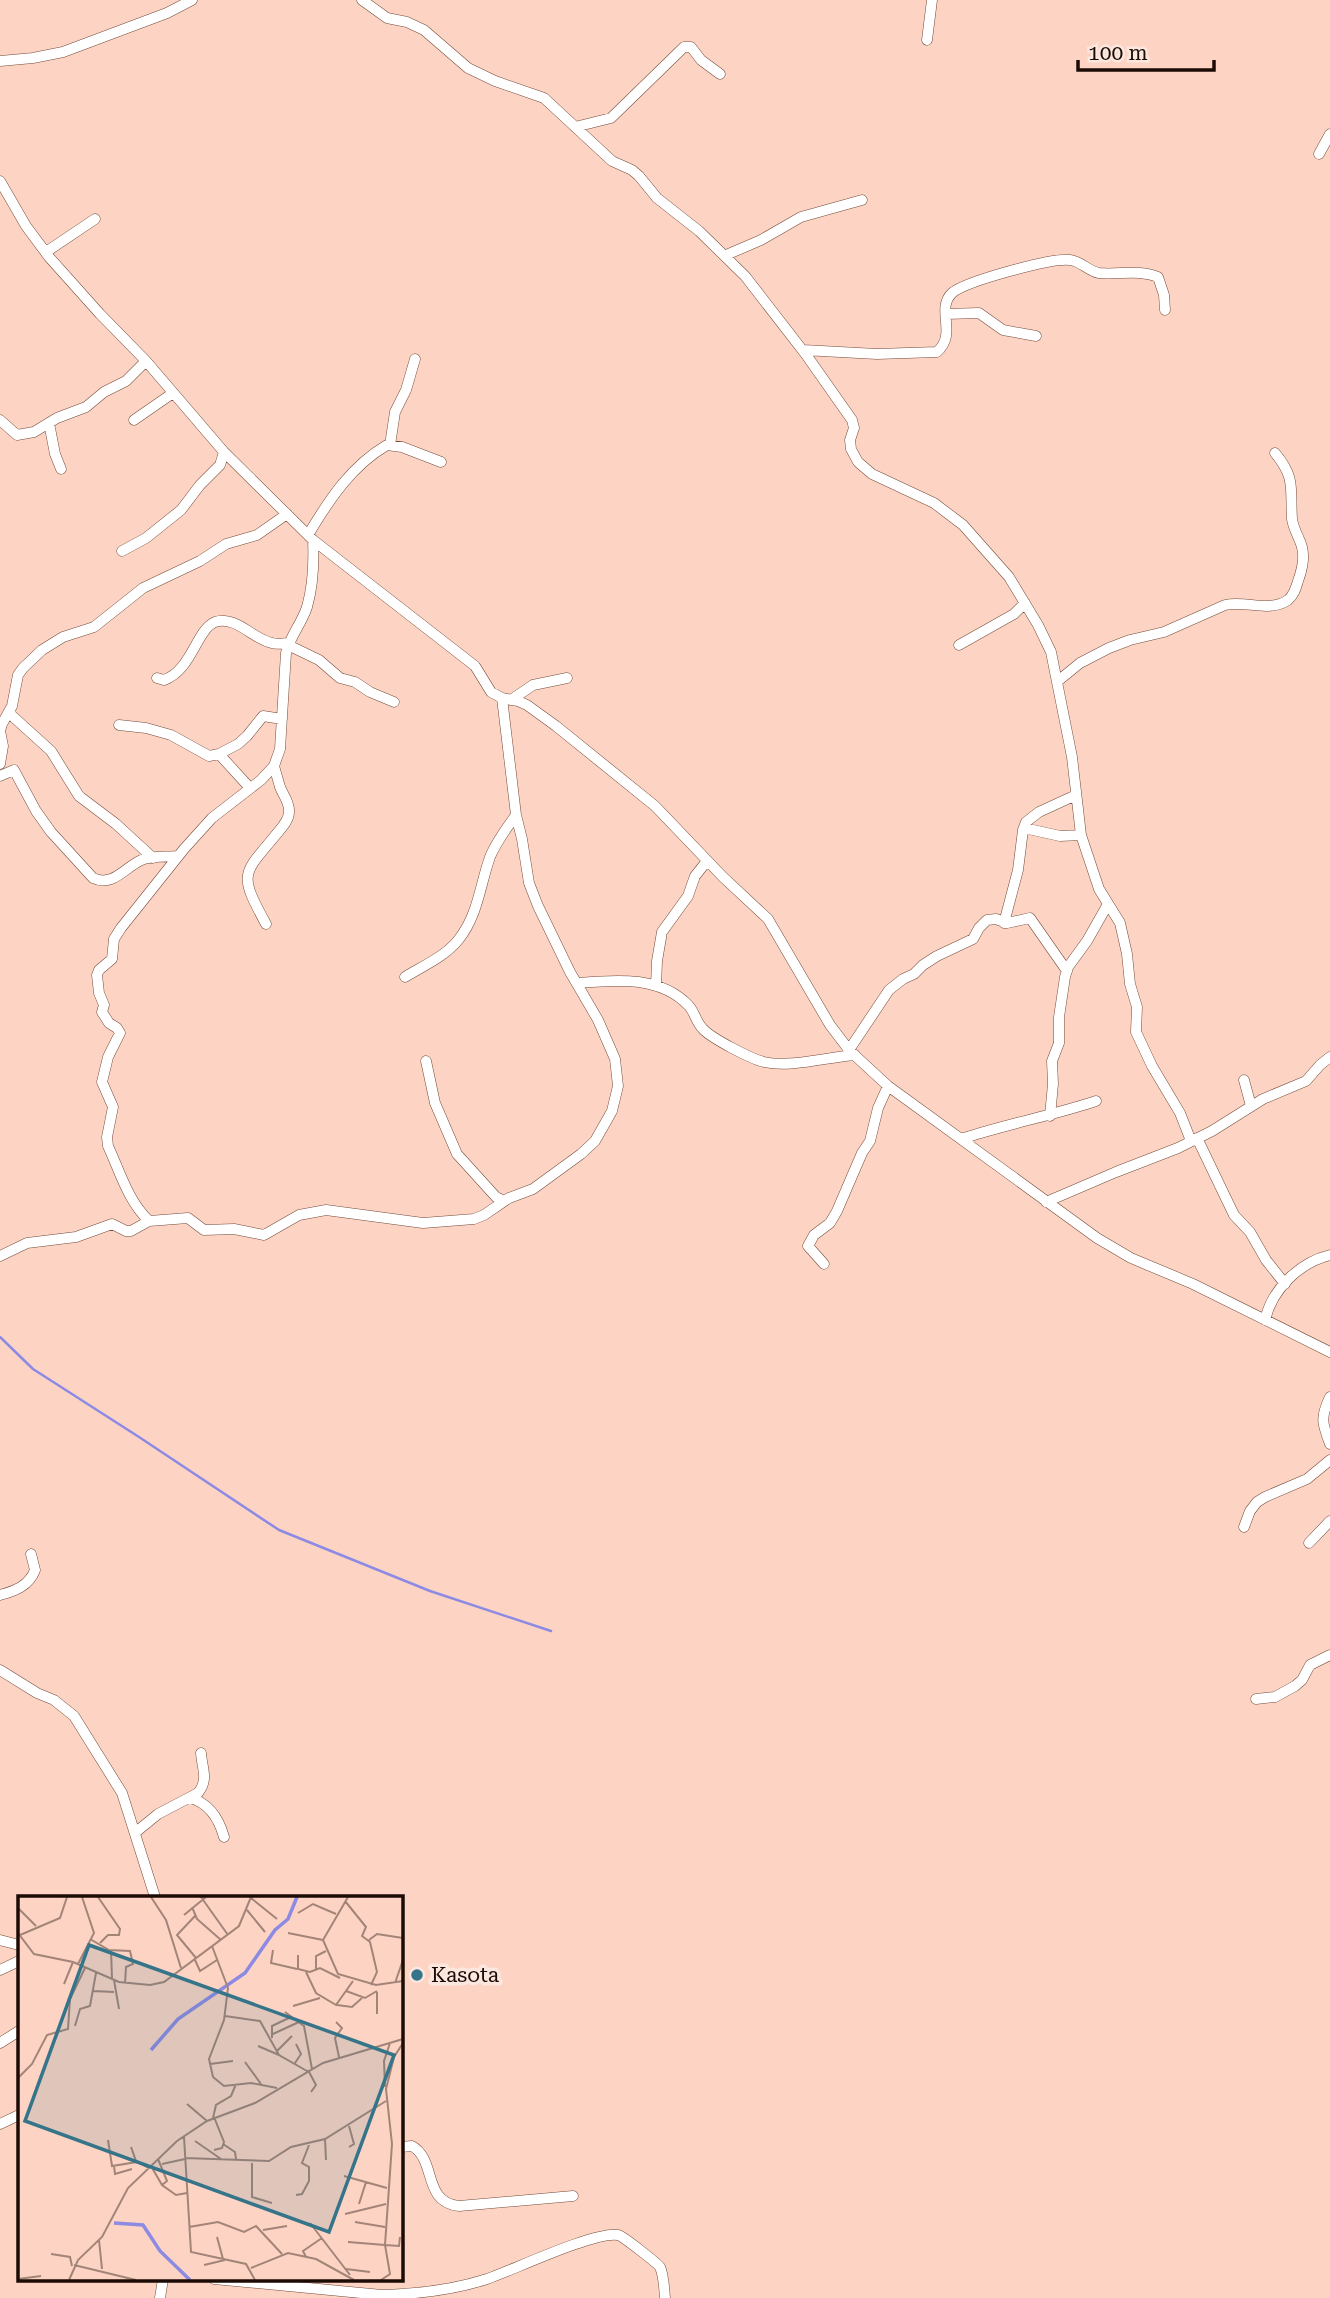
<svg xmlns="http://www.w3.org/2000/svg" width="1330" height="2298" viewBox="0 0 1330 2298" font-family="'Roboto Serif',serif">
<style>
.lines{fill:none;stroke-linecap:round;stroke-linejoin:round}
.stream{stroke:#8c8ae3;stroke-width:2.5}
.minor-casing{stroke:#744a39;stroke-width:11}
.minor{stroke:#fff;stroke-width:10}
.poi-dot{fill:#357489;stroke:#fbe7de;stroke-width:2.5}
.labels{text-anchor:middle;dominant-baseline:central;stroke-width:7;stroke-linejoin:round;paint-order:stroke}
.poi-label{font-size:21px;fill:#1c0b05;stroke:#fbe7de;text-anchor:start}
.inset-river{fill:none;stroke:#8c8ae3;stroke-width:3.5}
.inset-road{fill:none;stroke:#a38478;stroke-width:2}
.view{fill:#357489;fill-opacity:0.15;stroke:#357489;stroke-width:3.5}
.inset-edge{fill:none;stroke:#1c0b05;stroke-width:3.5}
</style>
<rect width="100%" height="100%" fill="#fdd4c4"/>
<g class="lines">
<!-- stream -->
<path class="stream" d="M0,1337L33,1369L139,1437L279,1530L430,1591L551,1631"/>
<defs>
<path id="minor" d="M362,0L387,18L407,22L424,30L468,68L495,81L544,98L612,161L632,170L639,176L657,198L699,231L745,276L807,356L852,420L854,428L850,440L851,449L858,462L872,474L934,503L963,525L1009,577L1038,625L1051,652L1072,757L1081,835L1099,889L1120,923L1127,954L1130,984L1137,1007L1136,1032L1152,1066L1180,1113L1191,1141
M927,40L932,0
M0,61L33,58L63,52L167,13L192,0
M575,127L611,118L684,47H691L701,60L720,74
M1319,154L1330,134
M0,181L26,226L49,257L100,314L146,361L224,452L313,540L475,666L491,692L502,698L518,701L527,705L556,726L655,806L723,877L768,919L830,1025L849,1050L888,1086L1097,1238L1131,1258L1193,1284L1330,1352
M46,252L95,219
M726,255L761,240L801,217L862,200
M946,314L979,313L1003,330L1036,336
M803,350L877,354L937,352C958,333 935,310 952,293C966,281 1051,258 1070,260C1081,261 1088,271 1099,273C1119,275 1139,269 1158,277L1164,295L1165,310
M0,420L17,435L34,432L57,418L86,407L104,392L126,381L146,361
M134,420L173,393
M49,423L55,454L61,469
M390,445L395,412L406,390L415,359
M308,535C329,500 351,466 387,445L402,447L441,462
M122,551L146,538L181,510L200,485L220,465L224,452
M288,645L319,660L340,678L355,682L370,692L394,702
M959,645L1014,614L1025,603
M157,678L164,680C192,670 196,630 215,622C236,615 254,640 272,643C277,645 283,643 288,643
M1058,681L1080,663L1109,648L1130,640L1164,632L1225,605C1246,600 1269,613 1288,600C1294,595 1296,588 1298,581C1303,567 1306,553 1299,539C1296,532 1293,526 1292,519C1290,489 1296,478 1275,453
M511,700L533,685L567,678
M9,713L51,751L79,796L116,824L153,858
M119,725L146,728L171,735L209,756L219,754L250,788
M219,754L238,744L247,736L263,716L282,719
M0,764L3,746L0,731L2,724L12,706L18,675L23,668L42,650L63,637L94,627L143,588L200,561L226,544L257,535L287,514
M0,776L14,770L36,811L51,832L93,878C114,888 126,865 144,859C154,856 167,857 178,856
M1024,828L1060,836L1081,835
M1004,923L1018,870L1023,830L1026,822L1039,812L1076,795
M266,924C237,871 243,875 279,831C284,825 289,819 289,812C290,803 283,795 280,787C278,780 276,773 274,766
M405,977C423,966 446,956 459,939C478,915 480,885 490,857C496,842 506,829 516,815
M577,983C615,980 660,975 689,1006C695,1013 696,1022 703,1029C711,1038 751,1059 764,1062C790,1068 828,1057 855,1055
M656,986L657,961L662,932L688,896L695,876L707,861
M849,1050L889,990L903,979L914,974L923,965L937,956L973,939L979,928L987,920L996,919L1007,923L1030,918L1067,971
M426,1061L435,1103L457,1154L496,1197L504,1201
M1244,1080L1251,1106
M1050,1116L1053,1084L1052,1061L1059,1043V1017L1065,977L1068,967L1087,941L1108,904
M1197,1138L1234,1215L1250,1232L1266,1260L1285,1284
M961,1139C1006,1124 1051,1116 1096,1101
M1046,1202L1116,1172L1178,1148L1212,1131L1263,1099L1306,1081L1320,1065L1330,1057
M149,1221C128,1201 120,1172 108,1146L107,1137L113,1107L102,1082L108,1057L120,1033L117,1028L109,1023L102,1012L104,1005L99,993L97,975L99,970L112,959L114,939L121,928L184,849L212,818L261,780L274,766L280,749L286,653C290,636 302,623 307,607C313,586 314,561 313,540
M0,1256L27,1243L76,1237L112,1224L126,1231H131L149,1221L188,1218L204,1230L234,1229L264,1235L299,1215L326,1210L423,1223L474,1219L484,1215L509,1198L533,1189L581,1154L595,1141L612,1111L618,1086L615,1059L598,1020L570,972L538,906L529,883L522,839L516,815L502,698
M824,1264L808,1246L814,1235L830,1223L837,1211L862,1153L870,1141L878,1108L888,1086
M1265,1320C1272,1289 1300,1262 1330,1255
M1330,1397C1320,1418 1322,1423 1330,1444
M1244,1527L1250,1511L1257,1502L1265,1497L1307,1479L1330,1460
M1309,1543L1330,1521
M0,1595C15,1591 29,1586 35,1570L31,1554
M0,1670L37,1693L54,1700L74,1716L122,1793L155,1897
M1256,1699L1275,1697L1295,1686L1302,1680L1310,1665L1330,1655
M190,1798C209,1803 219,1819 224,1837
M136,1832L158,1814L198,1793C209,1779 202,1769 201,1753
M0,1940L19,1945
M0,1970L19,1961
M0,2043L19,2031
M0,2124L19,2115
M401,2147L412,2146C437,2160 422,2202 459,2206L573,2196
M214,2279L382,2295C417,2294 453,2290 487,2279C513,2270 595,2231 618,2235C623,2236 658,2264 660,2267C664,2276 664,2288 665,2298
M160,2298L163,2279"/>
</defs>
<!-- minor casing -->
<use href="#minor" class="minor-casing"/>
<!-- minor -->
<use href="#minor" class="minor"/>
</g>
<!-- markers -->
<circle class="poi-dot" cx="417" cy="1975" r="7"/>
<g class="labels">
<!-- poi labels -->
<g class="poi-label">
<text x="431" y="1975">Kasota</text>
</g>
</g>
<!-- overview -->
<g transform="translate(18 1896)">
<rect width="385" height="385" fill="#fdd4c4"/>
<path class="inset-river" d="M133,154L160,123L227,77L257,34L270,23L279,1M96,327L125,329L142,355L172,384"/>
<path class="inset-road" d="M80,1L102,33L101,39H90L82,47M133,1L148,24L163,72M183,1L210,39M330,1L305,44L320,78L358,89L385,85M233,2L259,23M327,5L348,31L344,40L352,46L359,76L353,89M174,11L179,23L203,44M0,12L18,30M229,14L247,36M280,17L295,8L318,18M166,19L188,1M177,20L159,39L178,62M0,37L16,58L55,66L101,86L132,89L146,86L221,30L233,1M270,37L305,44M2,39L42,22L49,1M72,43L91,54L112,55L115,68L108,71L107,88M351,44L359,38L385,42M194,50L210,92L206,124L191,163L195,181L206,190L233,187L259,192M93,54L94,82M255,54L253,67L279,73M280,59V73L292,76L302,72L322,82M177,64L182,75L199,64M60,68L76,37L64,1M298,73V60L308,55M288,76L298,97L318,109L335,85M96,84L101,113M377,87L385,64M46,88L55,66M75,95L96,96M328,95L347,102L359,95M359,96V118M319,109L334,111L344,102M275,110L302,102M267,116L286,130L294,173M207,120L242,125L261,159L289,175M318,126L324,132L317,142L321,161M57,130L62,113L72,110L78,77M255,138L281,126M254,142V130L273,121M240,150L261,159M259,155L274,140M227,166L243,188M277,167L283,158L278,148M192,168L215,165M290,174L298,189L293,196M0,182L14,168L29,139L50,133L52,103L67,72M367,191L366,165L372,147M169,208L189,225M195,222L198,209L213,200L218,188M331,230L336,248L331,251M166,241L173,356L228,368L237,384M307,243L308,264M90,244L94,270L119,266M177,245L203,263M205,248L217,256L218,263M113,251L118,265L131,272M196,254L204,252L206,246L196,221M167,262L251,265L273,251L307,243L368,205M140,263L149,285L144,289M234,267V301L254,307M144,268L167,263M96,270L97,278L114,273M133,270L144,289L158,299L169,297M326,280L369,292M278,299L284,298L291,285V271L284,267L291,249M341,308L348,286M327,318L368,308M337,326L367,331M292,327L332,379M171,331L200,326L226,336L238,330L264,358M245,334L269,330M199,341L205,363M81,344L84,373M330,346L367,349M367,349L381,350L382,341M33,358L52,361L54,370M288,361L285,355L304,342M56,369L118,384M186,369L207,364M233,372L270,357L298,363L336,384M328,373L352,376M0,383L23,380M51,384L60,364L84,341L110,292L159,245L189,225L237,207L305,167L385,143M363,384L372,378L367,349L374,248L368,193L376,161L385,147"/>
<path class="view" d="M71,49L376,159L311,336L7,225Z"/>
<rect width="385" height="385" class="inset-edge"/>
</g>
<!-- scale -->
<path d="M1078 60v10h136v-10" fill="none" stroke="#1c0b05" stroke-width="3.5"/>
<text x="1088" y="60" font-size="21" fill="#1c0b05" stroke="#fbe7de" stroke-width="5" paint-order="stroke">100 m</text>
</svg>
